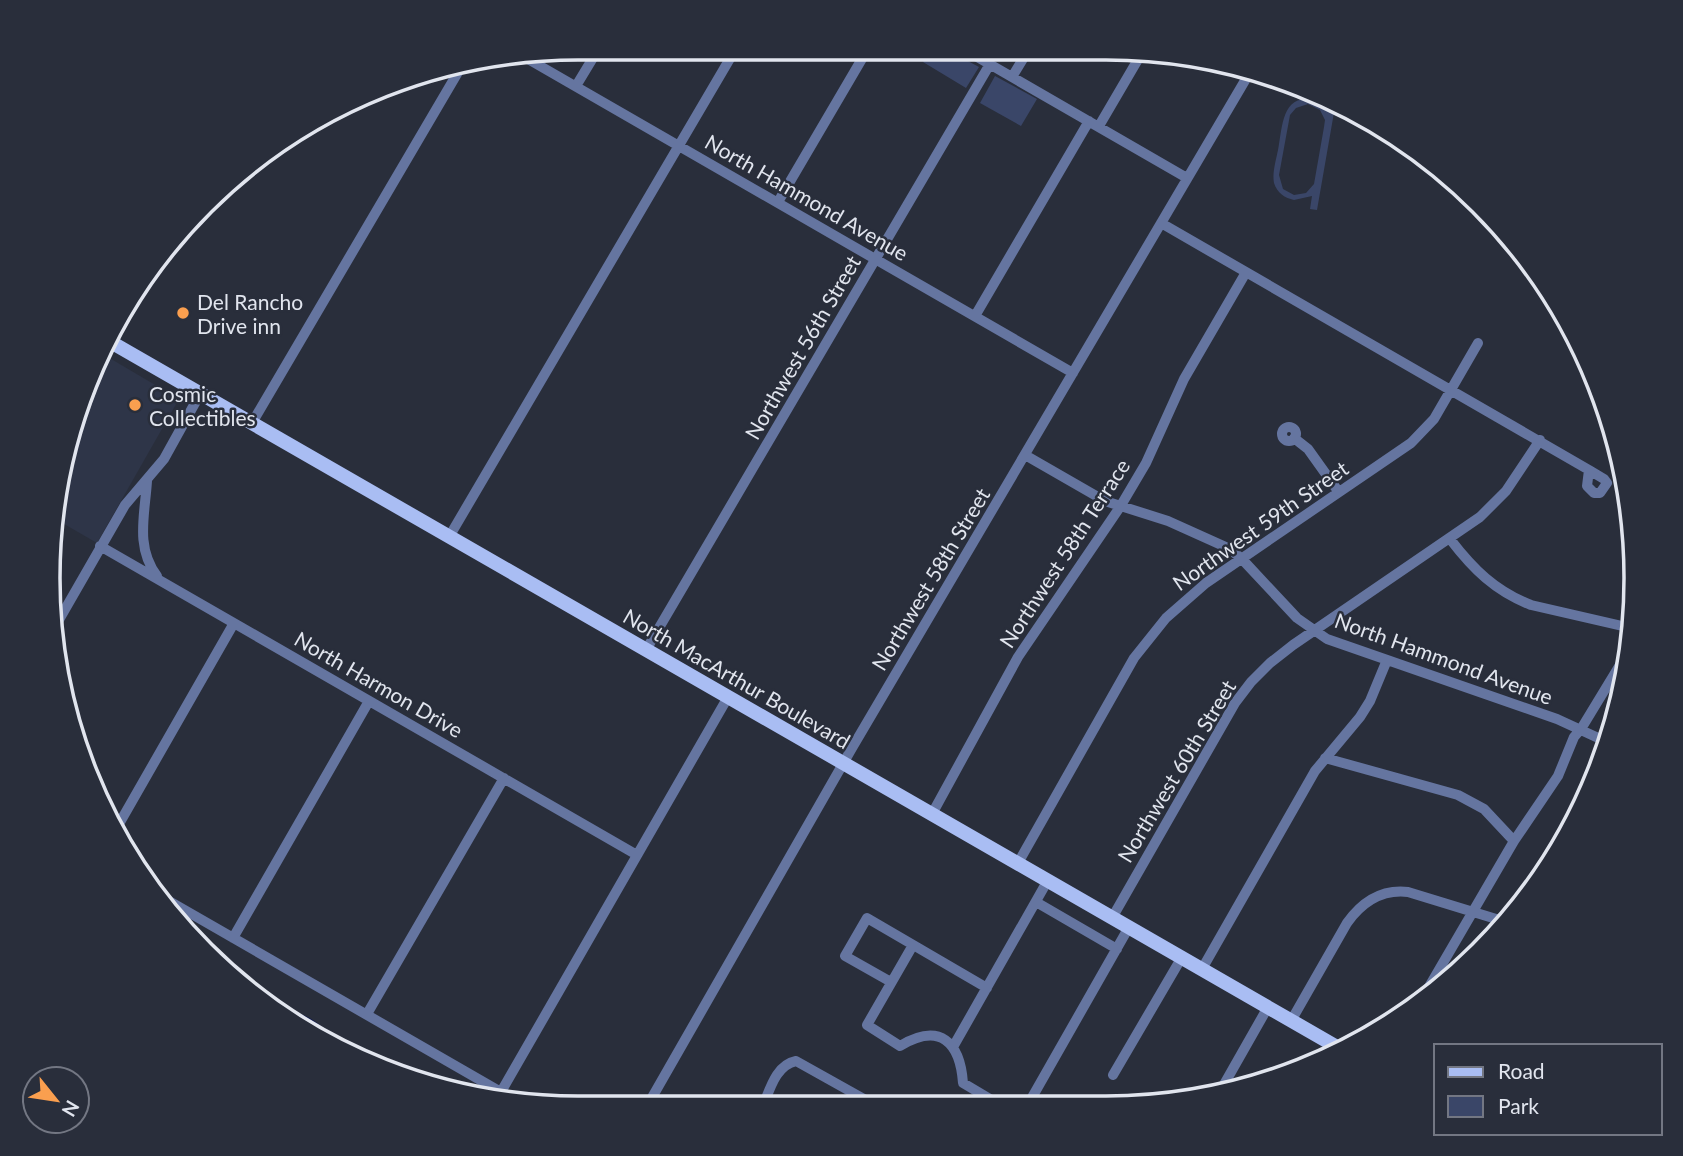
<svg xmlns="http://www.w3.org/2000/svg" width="1683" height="1156" viewBox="0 0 1683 1156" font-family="Lato,sans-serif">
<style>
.built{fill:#2e3548}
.green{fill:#3a4668;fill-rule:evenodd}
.water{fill:#0d184b}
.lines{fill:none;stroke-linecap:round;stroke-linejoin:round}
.minor{stroke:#6575a0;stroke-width:10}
.major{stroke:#a9bdf3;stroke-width:14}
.poi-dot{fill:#fa9f4f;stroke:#292e3b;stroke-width:2.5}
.labels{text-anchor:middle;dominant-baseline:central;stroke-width:5;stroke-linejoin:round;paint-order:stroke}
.street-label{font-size:21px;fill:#e1e5ee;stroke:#292e3b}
.poi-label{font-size:21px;fill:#e1e5ee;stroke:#292e3b;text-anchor:start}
.rim{fill:none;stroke:#e1e5ee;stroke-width:3.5}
</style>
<rect width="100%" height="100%" fill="#292e3b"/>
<!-- built -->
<path class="built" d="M101,353L179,399L97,543L52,517V509L88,375Z"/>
<!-- green -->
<path class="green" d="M928,53H953L979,67L966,88L923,62Z
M995,76L1037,99L1021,126L980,103Z
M1329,98L1336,101L1317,210L1310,209L1312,196L1294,200C1285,198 1277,193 1274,183C1272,173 1276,160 1278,150C1282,132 1281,97 1308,99C1317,99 1322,104 1327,110ZM1308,104L1320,110L1325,120L1324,127L1314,184L1306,193L1294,195L1283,189L1279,175L1290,115L1296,108Z"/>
<!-- water -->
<path class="water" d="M260,1000C291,1013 321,1012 335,1047L283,1019Z"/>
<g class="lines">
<!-- minor -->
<path class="minor" d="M972,54L1187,178
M521,55L1073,373
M1012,77L1026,54
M576,86L599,48
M1099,126L1140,56
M778,202L866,52
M1161,223L1589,470L1587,486L1594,493H1600L1607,483L1604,479L1589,470
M975,316L1089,121
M252,423L464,62
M1282 434a7 7 0 1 1 14 0a7 7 0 1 1-14 0Z
M1294,438L1308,449L1338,491
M1025,455L1105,501L1168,521L1228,548L1241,558L1297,618L1327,639L1557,719L1607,742
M147,481C145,514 135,547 157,576
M449,537L735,50
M1450,539C1473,569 1495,591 1531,605L1631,628
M100,546L637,855
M56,625L125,505L164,459L200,394
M646,650L990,64
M1325,758L1458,795L1484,809L1514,841
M932,814L1018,657L1120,507L1146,463L1184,379L1245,274
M115,831L234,623
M1018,863L1134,658L1166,618L1206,583L1411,443L1434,419L1478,343
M162,897L520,1103
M1036,902L1117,949
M1112,918L1235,703L1251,682L1270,663L1293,645L1480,517L1506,491L1540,440
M233,938L369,701
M913,945L867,1025L900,1046C940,1022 960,1042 963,1083L995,1102
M1202,969L1315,771L1360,717L1370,701L1387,660
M891,982L845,956L867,918L987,988
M1426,992L1514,841L1558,776L1574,737L1581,729L1629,650
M367,1014L504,778
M1291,1021L1347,923C1362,902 1382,889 1408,892L1506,922
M953,1047L1048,880
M1113,1075L1182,957
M501,1092L728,697
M1218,1095L1268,1007
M1030,1101L1129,927
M763,1106C770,1089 776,1065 796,1061L864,1099L869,1104
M646,1108L852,748L1250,72"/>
<!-- major -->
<path class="major" d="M109,341L1344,1051"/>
</g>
<!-- markers -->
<g class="poi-dot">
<circle cx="183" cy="313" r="7"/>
<circle cx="135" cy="405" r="7"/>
</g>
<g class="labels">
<!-- street labels -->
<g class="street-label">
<text transform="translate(807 197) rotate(30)">North Hammond Avenue</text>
<text transform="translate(802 347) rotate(-60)">Northwest 56th Street</text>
<text transform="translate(1260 525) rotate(-35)">Northwest 59th Street</text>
<text transform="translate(1064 553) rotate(-57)">Northwest 58th Terrace</text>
<text transform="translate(930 579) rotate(-59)">Northwest 58th Street</text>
<text transform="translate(1444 658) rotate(20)">North Hammond Avenue</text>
<text transform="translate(737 678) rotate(30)">North MacArthur Boulevard</text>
<text transform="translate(379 684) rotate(30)">North Harmon Drive</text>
<text transform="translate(1176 771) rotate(-59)">Northwest 60th Street</text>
</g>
<!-- poi labels -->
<g class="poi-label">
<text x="197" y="301">Del Rancho<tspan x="197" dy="24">Drive inn</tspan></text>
<text x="149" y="393">Cosmic<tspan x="149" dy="24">Collectibles</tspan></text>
</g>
</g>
<!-- crop -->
<path d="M0 0H1683V1156H0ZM578 60H1106A518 518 0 0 1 1624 578V578A518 518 0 0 1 1106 1096H578A518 518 0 0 1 60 578V578A518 518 0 0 1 578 60Z" fill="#292e3b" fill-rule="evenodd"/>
<path class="rim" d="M578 60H1106A518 518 0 0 1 1624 578V578A518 518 0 0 1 1106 1096H578A518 518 0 0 1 60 578V578A518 518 0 0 1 578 60Z"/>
<!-- legend -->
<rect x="1434" y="1044" width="228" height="91" fill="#292e3b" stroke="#737783" stroke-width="2"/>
<rect x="1448" y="1067" width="35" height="10" fill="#a9bdf3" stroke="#737783" stroke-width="2"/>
<text x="1498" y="1079" font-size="21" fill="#e1e5ee">Road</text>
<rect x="1448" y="1096" width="35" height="21" fill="#3a4668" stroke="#737783" stroke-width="2"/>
<text x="1498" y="1114" font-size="21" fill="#e1e5ee">Park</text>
<!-- north arrow -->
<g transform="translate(56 1100) rotate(120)"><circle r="33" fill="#292e3b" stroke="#737783" stroke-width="2"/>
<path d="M0-5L12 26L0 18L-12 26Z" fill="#fa9f4f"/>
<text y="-10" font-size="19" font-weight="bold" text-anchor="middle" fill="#e1e5ee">N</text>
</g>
</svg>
